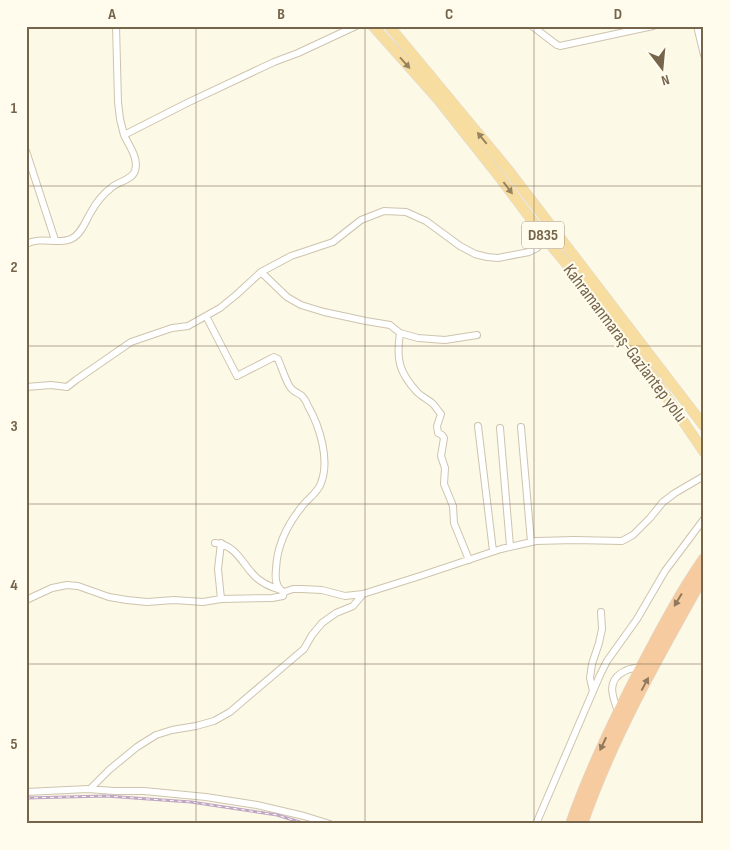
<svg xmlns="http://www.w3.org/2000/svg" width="730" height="850" viewBox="0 0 730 850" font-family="'Sofia Sans Condensed',sans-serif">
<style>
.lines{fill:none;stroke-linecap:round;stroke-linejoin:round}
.minor-casing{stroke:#cec4ad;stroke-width:8}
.trunk-casing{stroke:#dedad4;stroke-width:11}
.motorway-casing{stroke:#dedad4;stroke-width:12}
.minor{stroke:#fff;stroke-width:6}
.trunk{stroke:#f8dda0;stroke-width:10}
.motorway{stroke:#f6cb9f;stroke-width:11}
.rail-casing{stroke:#bfa5c6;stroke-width:3}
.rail{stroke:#fffcee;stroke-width:1;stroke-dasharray:4;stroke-linecap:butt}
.oneway{fill:#968360}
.oneway2{fill:#90795c}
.grid{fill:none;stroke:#76654b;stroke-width:1;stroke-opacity:0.55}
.labels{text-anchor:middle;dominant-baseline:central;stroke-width:4;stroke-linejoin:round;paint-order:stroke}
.shield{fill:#fffcee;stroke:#9f927c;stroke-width:1}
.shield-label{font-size:16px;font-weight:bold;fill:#76654b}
.street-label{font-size:18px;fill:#76654b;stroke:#fffcee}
.neatline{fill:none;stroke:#76654b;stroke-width:2}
.grid-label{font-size:16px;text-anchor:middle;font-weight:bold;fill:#76654b}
</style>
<rect width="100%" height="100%" fill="#fcf9e7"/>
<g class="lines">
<defs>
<path id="minor" d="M116,26L118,102L120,119L124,135L187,103L274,62L298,53L356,26
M532,26L557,45L560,46L653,26
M697,26L704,55
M26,151L55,240
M26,244C41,236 57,245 71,239C81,235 86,220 91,212C96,203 103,194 111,188C117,182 132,180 135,171C139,158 129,146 124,135
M261,272L287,297L301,305L324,312L366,321L390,325L400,333C396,360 399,372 417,392C422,397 429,400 433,404C436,407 438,411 441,414L437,426L438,433L442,435L444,438L441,456L445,468L444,484L453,506L454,523L469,560
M206,316L237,376L274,357L278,359C282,368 285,379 290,387C293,392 299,393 302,396C305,399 307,403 308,406C320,427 330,460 321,483C318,492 310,497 304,504C288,523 277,544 276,569C275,578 275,588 284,592
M400,333L418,338L445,340L477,335
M26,387L51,385L67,387L76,380L131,342L172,328L188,326L220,308L236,295L261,272L291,256L333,242L361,220L384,211L406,212L426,221L460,246L475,254L487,257L498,258L529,252L537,248L546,239
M478,426L493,551
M521,427L531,542
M500,428L510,546
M215,543C233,544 241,560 251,572C258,581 270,587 281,590
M221,543L218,569L221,599
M26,600L52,588L67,585L78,586L109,597L127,600L147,602L174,600L203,602L221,599L272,598L283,596L284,592L293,589H302L322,590L345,596L363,594L420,576L501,549L536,541L574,540L622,541L633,535L650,518L663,502L675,493L704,476
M593,691L590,678L592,664L599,643L602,629L601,612
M618,711C612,696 606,680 625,671C629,668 636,668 641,667
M90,789L109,770L137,747L156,735L172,730L196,726L214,721L230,712L304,649L312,635L322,623L336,613L353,606L363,594
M26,792L88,789L114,791H144L206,797L257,805L304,816L330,824
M536,824L600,675L607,661L637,619L665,571L704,519"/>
<path id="trunk" d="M373,26L437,98L498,175L546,239L596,300L658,384L704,452
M389,26L509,171L704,426"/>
<path id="motorway" d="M571,824C590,769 616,716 643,664C662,628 681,592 704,559
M582,824C612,737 659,655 704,575"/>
</defs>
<!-- minor casing -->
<use href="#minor" class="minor-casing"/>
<!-- trunk casing -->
<use href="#trunk" class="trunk-casing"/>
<!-- motorway casing -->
<use href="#motorway" class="motorway-casing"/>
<!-- minor -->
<use href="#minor" class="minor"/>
<!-- trunk -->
<use href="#trunk" class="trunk"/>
<!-- motorway -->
<use href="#motorway" class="motorway"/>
<defs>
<path id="rail" d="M26,798L106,796L191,802L277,815L306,824"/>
</defs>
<!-- rail casing -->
<use href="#rail" class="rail-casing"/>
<!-- rail -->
<use href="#rail" class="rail"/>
</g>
<!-- one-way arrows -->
<defs><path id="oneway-solid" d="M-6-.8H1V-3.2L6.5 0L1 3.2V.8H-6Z" transform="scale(1.25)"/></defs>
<g class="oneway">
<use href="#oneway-solid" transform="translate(405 63) rotate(48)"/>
<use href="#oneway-solid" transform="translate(482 138) rotate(-129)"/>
<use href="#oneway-solid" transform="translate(508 188) rotate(53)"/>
</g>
<g class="oneway2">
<use href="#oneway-solid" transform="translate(678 600) rotate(121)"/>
<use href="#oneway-solid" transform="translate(645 684) rotate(-62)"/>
<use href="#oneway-solid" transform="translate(603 744) rotate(115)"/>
</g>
<!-- grid -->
<path class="grid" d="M196,26V824M365,26V824M534,26V824M26,186H704M26,346H704M26,504H704M26,664H704"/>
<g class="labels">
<!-- shield labels -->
<rect class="shield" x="522" y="221.5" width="42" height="27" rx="4"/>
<g class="shield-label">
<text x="543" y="235">D835</text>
</g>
<!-- street labels -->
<g class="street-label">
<text transform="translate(625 343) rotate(53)">Kahramanmaraş-Gaziantep yolu</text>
</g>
</g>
<!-- border -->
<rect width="730" height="850" fill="none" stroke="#fffcee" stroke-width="55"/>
<!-- north arrow -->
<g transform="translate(662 68) rotate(164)" stroke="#fffcee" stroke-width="4" paint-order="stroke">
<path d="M0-4L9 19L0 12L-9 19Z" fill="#76654b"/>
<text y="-8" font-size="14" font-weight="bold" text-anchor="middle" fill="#76654b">N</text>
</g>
<rect x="28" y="28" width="674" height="794" class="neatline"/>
<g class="grid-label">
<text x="112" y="19">A</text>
<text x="281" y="19">B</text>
<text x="449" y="19">C</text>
<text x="618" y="19">D</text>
<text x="14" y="113">1</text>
<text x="14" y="272">2</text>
<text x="14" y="431">3</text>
<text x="14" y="590">4</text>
<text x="14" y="749">5</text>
</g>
</svg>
